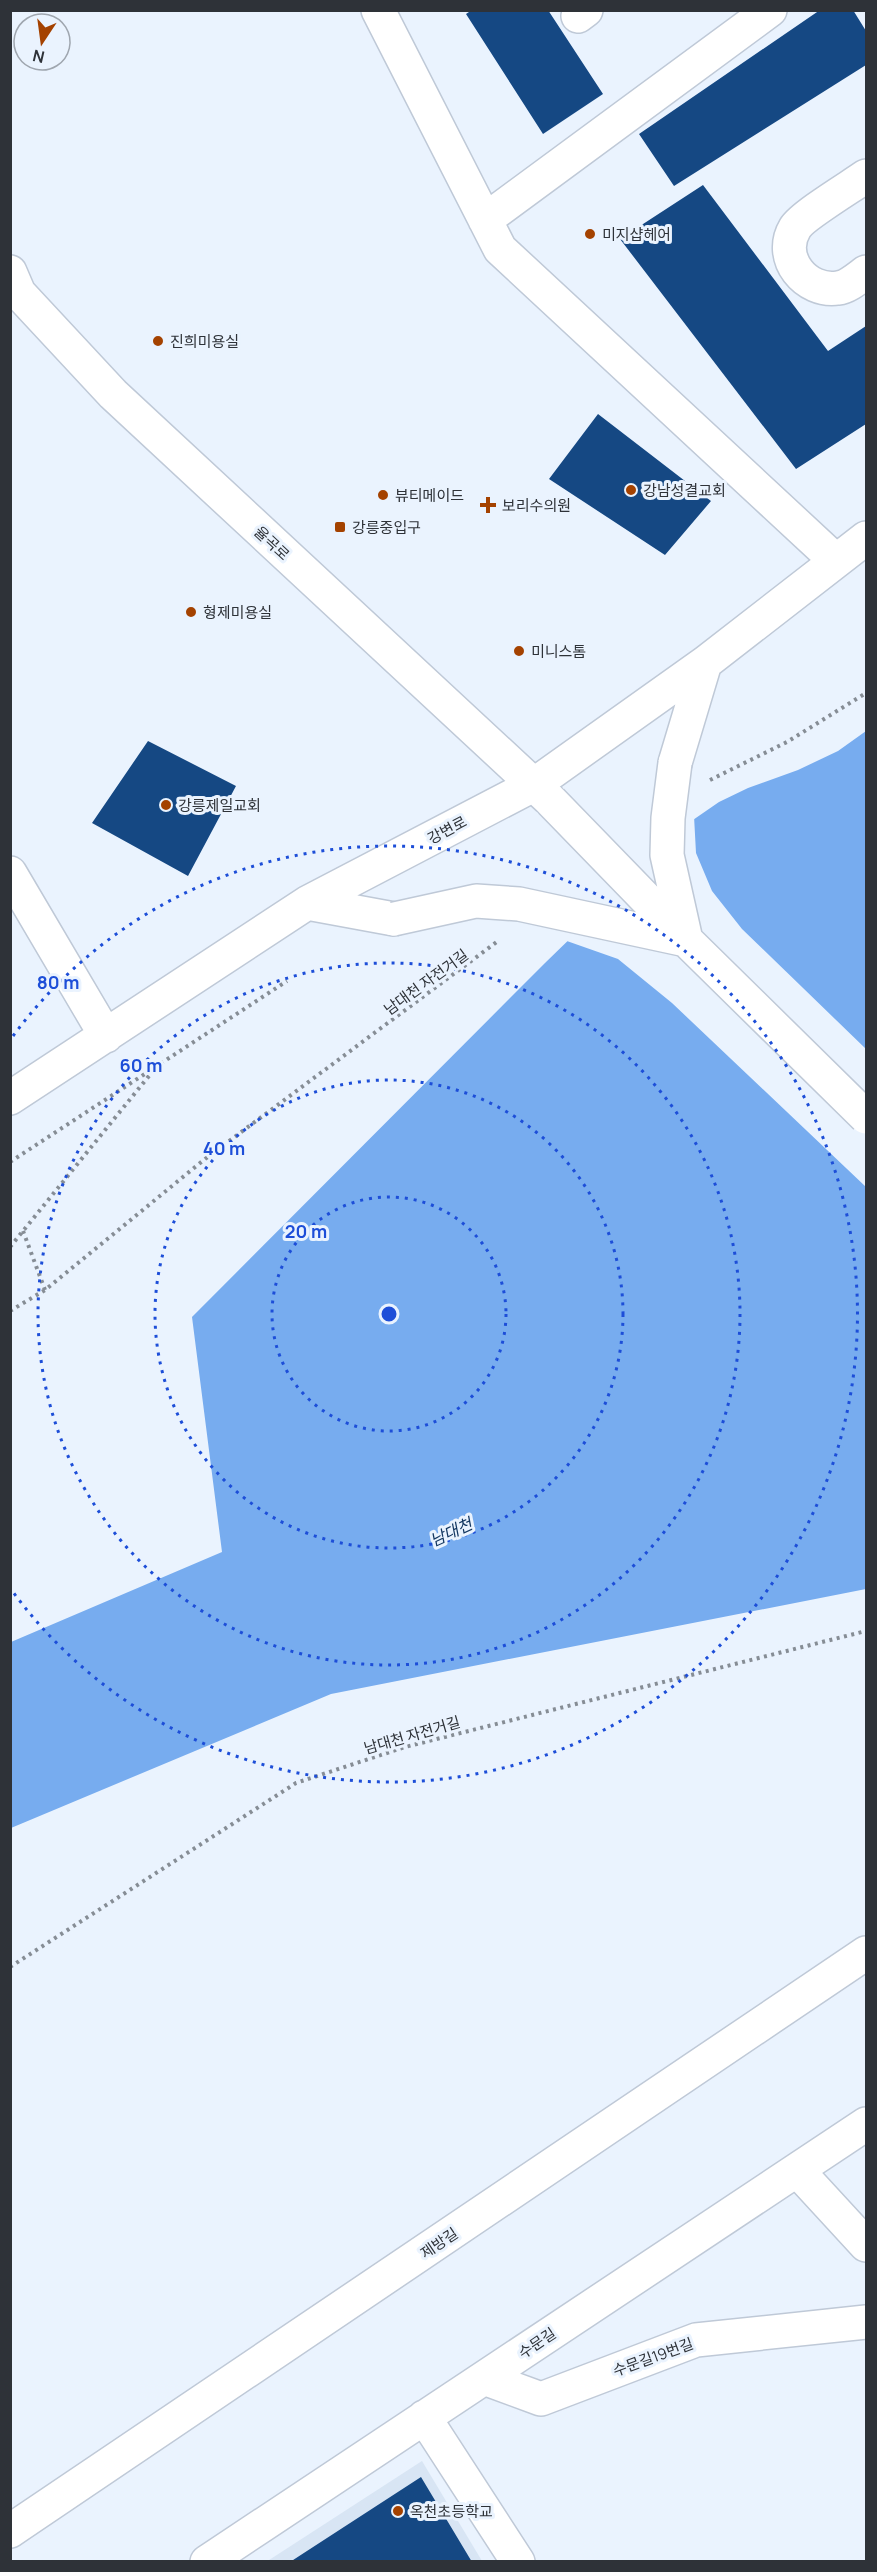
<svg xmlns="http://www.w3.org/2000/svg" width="877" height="2572" viewBox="0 0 877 2572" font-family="Manrope,'Noto Sans KR',sans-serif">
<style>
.built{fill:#d8e5f4}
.water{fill:#77acef}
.pier{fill:#eaf3fe}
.building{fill:#154883}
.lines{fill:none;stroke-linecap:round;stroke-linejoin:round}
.minor-casing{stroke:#bfc9d7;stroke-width:36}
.path{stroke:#868d95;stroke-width:4;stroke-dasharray:3 4.5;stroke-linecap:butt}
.minor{stroke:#fff;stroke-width:33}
.minor-bridge-casing{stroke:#bfc9d7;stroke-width:36;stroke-linecap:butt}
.minor-bridge{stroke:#fff;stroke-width:33}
.ring{fill:none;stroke:#1d4ed8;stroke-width:3;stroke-dasharray:3 6}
.poi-dot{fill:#a44200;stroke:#eaf3fe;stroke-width:2}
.labels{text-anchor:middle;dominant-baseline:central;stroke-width:6;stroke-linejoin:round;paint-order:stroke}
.poi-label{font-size:15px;fill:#2e3238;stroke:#eaf3fe;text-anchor:start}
.street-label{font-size:15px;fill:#2e3238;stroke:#eaf3fe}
.water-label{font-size:16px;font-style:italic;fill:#133761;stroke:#eaf3fe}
.centre{fill:#1d4ed8;stroke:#eaf3fe;stroke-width:3}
.ring-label{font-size:18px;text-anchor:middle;font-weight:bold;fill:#1d4ed8;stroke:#eaf3fe;stroke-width:6;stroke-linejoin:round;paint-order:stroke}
</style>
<rect width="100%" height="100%" fill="#eaf3fe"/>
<!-- built -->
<path class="built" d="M422,2461L482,2561L266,2562Z"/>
<!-- water -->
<path class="water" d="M866,731V1589L331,1694L11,1828V1642L222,1552L192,1317L545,963L690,822L719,802L748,788L798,770L838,751Z"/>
<!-- pier -->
<path class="pier" d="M694,816L696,853L712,891L742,929L866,1049V1187L672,1003L618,959L564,940Z"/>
<!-- building -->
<path class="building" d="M472,10H548L603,94L543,134L466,14Z
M820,10H853L866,31V65L674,186L639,134Z
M703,185L828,351L866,326V424L796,469L620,239Z
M598,414L711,501L665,555L549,479Z
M148,741L236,786L188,876L92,823Z
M421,2477L472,2562H290Z"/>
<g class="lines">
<defs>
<path id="minor" d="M378,10L500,249L835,560
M578,16L586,10
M866,176C852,186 802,216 795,228C777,258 806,293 838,288C848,287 859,277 866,272
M485,220L770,10
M10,272L19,293L113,394L548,798
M675,763L705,663
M10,873L106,1036
M307,903L394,919
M10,1098L307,903L535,784L705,663L866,538
M797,2170L866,2245
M484,2378L541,2399L696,2340L866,2322
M424,2417L518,2562
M10,2531L866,1953
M207,2562L866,2124"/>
</defs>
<!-- minor casing -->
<use href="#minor" class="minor-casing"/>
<!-- path -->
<path class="path" d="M710,780L787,742L866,693
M10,1162L287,981
M23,1231L45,1290
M10,1247L153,1071
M10,1311L45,1290L205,1159L498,941
M10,1967L296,1783L405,1747L866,1631"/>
<!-- minor -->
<use href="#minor" class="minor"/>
<defs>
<path id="minor-bridge" d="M551,801L686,940L866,1117
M394,919L476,901L519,904L686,940L667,855L668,818L675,763"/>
</defs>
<!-- minor-bridge casing -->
<use href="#minor-bridge" class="minor-bridge-casing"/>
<!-- minor-bridge -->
<use href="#minor-bridge" class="minor-bridge"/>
</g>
<!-- distance rings -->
<g class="ring">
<circle cx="389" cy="1314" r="117"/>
<circle cx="389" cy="1314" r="234"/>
<circle cx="389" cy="1314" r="351"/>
<path d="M13 1036A468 468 0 1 1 13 1592"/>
</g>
<!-- markers -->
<g class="poi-dot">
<circle cx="590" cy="234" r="6"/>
<circle cx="158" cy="341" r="6"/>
<circle cx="631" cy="490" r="6"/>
<circle cx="383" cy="495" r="6"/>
<path d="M485 496h6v6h6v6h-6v6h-6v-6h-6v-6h6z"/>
<rect x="334" y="521" width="12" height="12" rx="3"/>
<circle cx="191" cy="612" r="6"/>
<circle cx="519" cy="651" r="6"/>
<circle cx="166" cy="805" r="6"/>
<circle cx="398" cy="2511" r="6"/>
</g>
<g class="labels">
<!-- poi labels -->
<g class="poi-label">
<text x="602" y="234">미지샵헤어</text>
<text x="170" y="341">진희미용실</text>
<text x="643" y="490">강남성결교회</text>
<text x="395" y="495">뷰티메이드</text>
<text x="502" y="505">보리수의원</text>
<text x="352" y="527">강릉중입구</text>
<text x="203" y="612">형제미용실</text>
<text x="531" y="651">미니스톰</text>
<text x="178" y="805">강릉제일교회</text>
<text x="410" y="2511">옥천초등학교</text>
</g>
<!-- street labels -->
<g class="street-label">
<text transform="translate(272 543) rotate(43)">율곡로</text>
<text transform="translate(447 830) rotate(-28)">강변로</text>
<text transform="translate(426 982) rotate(-36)">남대천 자전거길</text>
<text transform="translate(412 1735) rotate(-16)">남대천 자전거길</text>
<text transform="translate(439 2243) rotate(-34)">제방길</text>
<text transform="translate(537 2343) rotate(-34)">수문길</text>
<text transform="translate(653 2357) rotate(-20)">수문길19번길</text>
</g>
<!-- water labels -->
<g class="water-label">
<text transform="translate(451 1532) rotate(-25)">남대천</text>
</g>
</g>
<circle cx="389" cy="1314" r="9" class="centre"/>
<g class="ring-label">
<text x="58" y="989">80 m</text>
<text x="141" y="1072">60 m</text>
<text x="224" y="1155">40 m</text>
<text x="306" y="1238">20 m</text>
</g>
<!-- border -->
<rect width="877" height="2572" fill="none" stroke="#2e3238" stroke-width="24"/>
<!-- north arrow -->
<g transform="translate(42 42) rotate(193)"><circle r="28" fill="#eaf3fe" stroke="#9fa6af" stroke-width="1.5"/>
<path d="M0-4.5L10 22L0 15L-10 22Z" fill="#a44200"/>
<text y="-9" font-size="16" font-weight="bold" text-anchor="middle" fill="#2e3238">N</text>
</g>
</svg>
